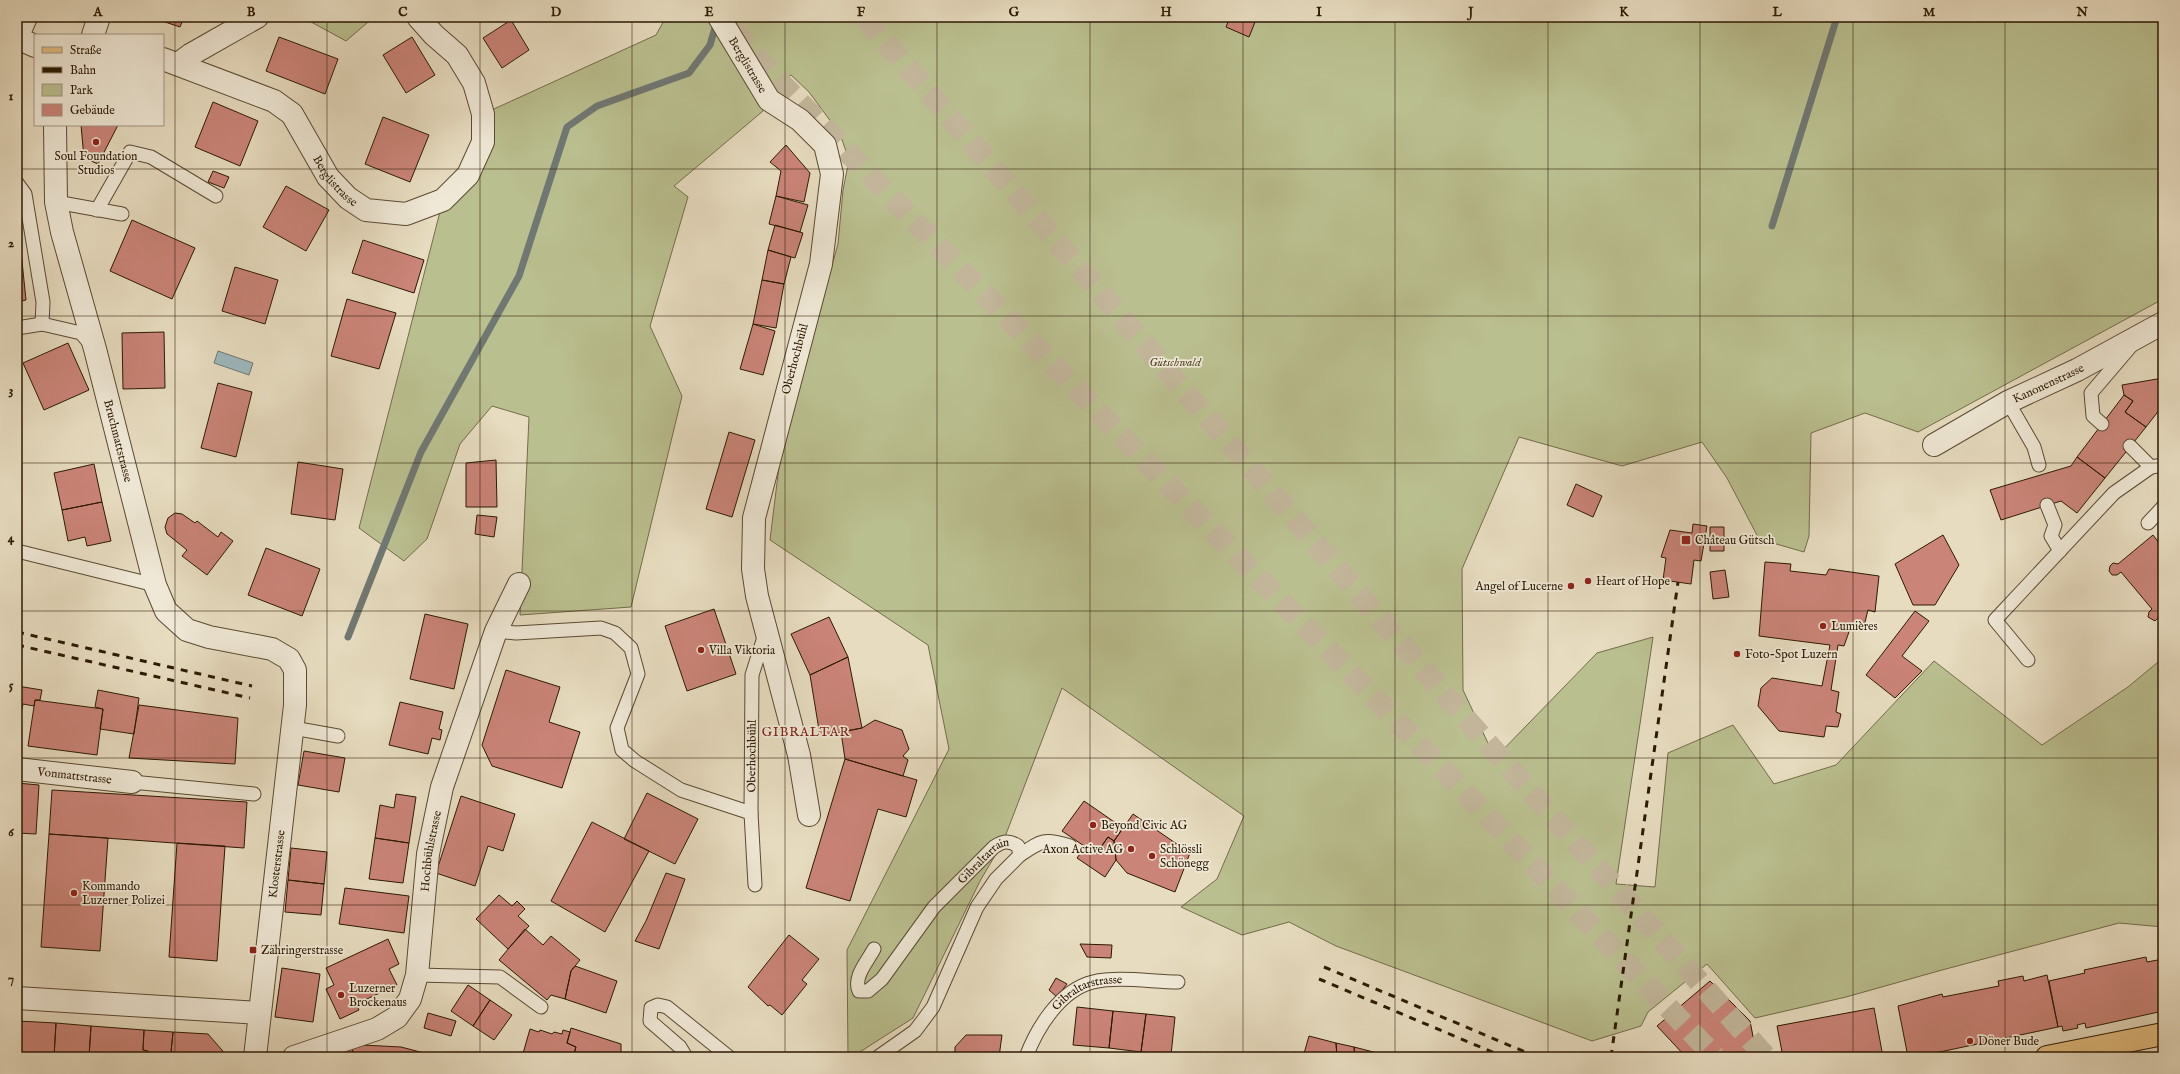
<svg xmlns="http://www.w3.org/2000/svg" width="2180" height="1074" viewBox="0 0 2180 1074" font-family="'IM FELL English',serif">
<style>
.green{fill:#babf8f;stroke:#736c49}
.water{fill:#9db8be;stroke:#707873}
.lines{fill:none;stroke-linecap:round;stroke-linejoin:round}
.stream{stroke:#707873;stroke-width:7}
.building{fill:#ca8478;stroke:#2c1903}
.motorway-tunnel{stroke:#c2b59a;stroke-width:22;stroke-dasharray:22 11;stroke-linecap:butt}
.service-casing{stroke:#5b4a32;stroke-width:15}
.minor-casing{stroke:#5b4a32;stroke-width:24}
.primary-casing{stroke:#2c1903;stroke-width:24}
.service{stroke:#efe8d6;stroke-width:13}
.minor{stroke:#efe8d6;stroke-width:22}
.primary{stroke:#e4be80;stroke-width:22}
.rail{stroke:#2c1903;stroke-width:3;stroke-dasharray:7 7;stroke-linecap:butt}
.grid{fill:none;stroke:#2c1903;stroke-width:1;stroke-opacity:0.55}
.poi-dot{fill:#8f2418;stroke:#efe8d6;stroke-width:1.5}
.labels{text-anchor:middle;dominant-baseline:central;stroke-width:3.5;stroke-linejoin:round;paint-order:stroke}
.street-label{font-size:12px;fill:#2c1903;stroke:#efe8d6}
.poi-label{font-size:12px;fill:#2c1903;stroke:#efe8d6;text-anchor:start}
.park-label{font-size:12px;font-style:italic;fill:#574b2d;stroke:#efe8d6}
.neighbourhood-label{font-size:13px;letter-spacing:1px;fill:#7a1f14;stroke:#efe8d6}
.neatline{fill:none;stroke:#2c1903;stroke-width:1.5}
.grid-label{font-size:13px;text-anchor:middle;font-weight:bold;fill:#2c1903}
</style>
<rect width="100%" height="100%" fill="#e7dcc0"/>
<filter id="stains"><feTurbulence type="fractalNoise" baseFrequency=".005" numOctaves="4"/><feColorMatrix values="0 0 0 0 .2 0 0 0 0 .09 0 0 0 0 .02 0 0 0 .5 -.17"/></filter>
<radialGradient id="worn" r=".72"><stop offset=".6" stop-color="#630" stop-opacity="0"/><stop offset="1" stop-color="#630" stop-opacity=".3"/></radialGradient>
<!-- green -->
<path class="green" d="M302,17H374L346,41Z
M666,17H2163V299L1918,432L1865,413L1811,433L1809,536L1804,552L1759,539L1727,478L1702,442L1622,466L1519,437L1462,569L1463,690L1495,758L1597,653L1653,637L1616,884L1655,887L1668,753L1733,725L1774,784L1836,765L1934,661L2042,745L2128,687L2163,658V927L2119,923L1942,970L1846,997L1755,1018L1707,964L1648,1012L1641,1026L1592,1041L1336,946L1289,922L1242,935L1181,907L1217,879L1244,816L1062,688L1003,842L980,881L913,1018L852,1057H848L847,950L949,749L928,645L770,540L790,377L810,345L838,244L843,190L849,160L840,134L809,92L791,75L772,89L763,111L674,186L688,197L650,326L682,396L631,607L520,615L529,417L492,406L460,444L427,539L404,561L359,528L443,200L468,175L483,114L656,35Z"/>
<!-- water -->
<path class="water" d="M218,351L253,363L249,375L214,363Z"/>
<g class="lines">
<!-- stream -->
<path class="stream" d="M1772,226L1837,17
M348,637L421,452L519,276L567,127L597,106L689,73L710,45L717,21"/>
</g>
<!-- building -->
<path class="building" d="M150,17H184L180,27Z
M1230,17H1257L1249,37L1226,27Z
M511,20L529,50L502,68L483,38Z
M279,37L338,59L325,94L266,71Z
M412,37L435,75L406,93L383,55Z
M213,102L258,121L240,166L195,147Z
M383,117L429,135L410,182L365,164Z
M81,125H118L98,164L84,158Z
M786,145L810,173L804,202L776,196L781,171L770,162Z
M213,171L229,177L224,188L208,182Z
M286,186L329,210L306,251L263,227Z
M776,196L808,205L800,232L769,224Z
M132,220L195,248L172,299L110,271Z
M775,225L803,233L795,258L768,250Z
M363,240L424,260L414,293L352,273Z
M17,242H20L26,300L17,302Z
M768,250L791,257L784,284L762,280Z
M235,267L278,280L265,324L222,311Z
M762,280L784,284L776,328L753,324Z
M347,299L396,313L379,369L331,356Z
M753,324L775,331L763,375L740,369Z
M164,332L165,388L123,389L122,333Z
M68,343L89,390L44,410L23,363Z
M2163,378V409H2160L2146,427L2125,412L2133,401L2124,395L2122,385Z
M218,383L252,392L236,457L201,448Z
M2124,395L2133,401L2125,412L2146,427L2105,478L2077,457Z
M729,432L755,440L732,517L706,509Z
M2077,457L2105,478L2077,513L2061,501L2001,520L1990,490L2071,466Z
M496,460L497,507H466V463Z
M298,462L343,469L335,520L291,514Z
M94,464L102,502L62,510L54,473Z
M1576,484L1602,496L1593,517L1567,505Z
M102,502L111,541L87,546L85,537L68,541L62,510Z
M175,513L182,514L195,523L197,521L218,537L221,532L233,541L207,575L182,556L187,550L167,534L165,527L168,518Z
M477,515L497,517L494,537L475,534Z
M1693,524L1707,526L1701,561L1694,560L1691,584L1663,580L1666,558L1661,557L1670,530L1692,533Z
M1710,527H1724V551H1710Z
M1943,535L1959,565L1935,605H1913L1895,564Z
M2153,535L2163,548V613L2155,621L2148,617L2149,612L2152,609L2121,572L2117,575H2112L2109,571L2110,566L2113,563L2118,564Z
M266,548L320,569L302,616L248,595Z
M1765,562L1791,564L1790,571L1826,575L1829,569L1879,576L1875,612L1868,610L1863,630L1850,629L1844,646L1838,645L1831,690L1839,692L1836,712L1841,714L1838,727L1826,726L1824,737L1779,731L1758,706L1761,688L1772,678L1822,686L1830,645L1759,636Z
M1725,570L1729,597L1713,599L1710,572Z
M714,609L736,674L687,691L665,626Z
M1915,611L1929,621L1902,656L1922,671L1895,698L1866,675Z
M425,614L468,624L454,689L410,679Z
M829,617L848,657L810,675L791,634Z
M848,657L862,728L820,736L810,675Z
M506,670L560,687L549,722L580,732L562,788L492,766L482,745Z
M17,686L42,690L40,700H35L34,706L23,704L22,709H17Z
M98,690L139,698L134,734L100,729L103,709L95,707Z
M35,700L103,709L97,755L28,746Z
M400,702L443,712L439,729L442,730L440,740L432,738L428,754L389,745Z
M139,705L238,718L235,764L129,758Z
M875,720L902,730L909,749L903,756L908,760L903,776L845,759L841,732L862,728Z
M304,751L345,758L339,792L298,785Z
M845,759L917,780L906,817L878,809L850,901L806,888Z
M17,783L39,785L36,834L17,833Z
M52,790L247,802L244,848L49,834Z
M647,793L698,819L675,864L624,839Z
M396,794L416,797L409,843L375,838L380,805L394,808Z
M461,796L515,814L503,851L488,846L475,886L436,873Z
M1084,801L1123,828L1114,841L1108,837L1096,854L1062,831Z
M1133,814L1190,853L1175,892L1127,873L1116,860L1114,841Z
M592,822L649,851L605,932L551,901Z
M49,834L108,838L100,951L41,947Z
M1108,837L1114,841L1116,860L1105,877L1077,858L1085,847L1096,854Z
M375,838L409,843L403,883L369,879Z
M177,843L225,846L217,961L169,957Z
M291,848L327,852L324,884L288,880Z
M666,873L685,879L659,949L635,941L646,921Z
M288,880L324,884L321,915L285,912Z
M345,888L409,896L404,933L339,924Z
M499,895L512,906L517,901L525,909L518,916L529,926L508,949L476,919Z
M525,929L543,945L551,936L580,960L571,971L565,999L551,995L547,1000L499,960Z
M789,935L819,959L802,980L807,984L782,1015L770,1005L768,1006L748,987Z
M388,939L399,964L389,969L397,985L356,1004L359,1010L340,1019L326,989L334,985L326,968Z
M1080,944L1112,945L1111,958L1087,957Z
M2146,957L2147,962L2163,959V1011L2086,1028L2085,1023L2077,1025L2078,1028L2063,1031L2062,1026L2058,1027L2049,981L2085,973L2084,970Z
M575,966L617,981L606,1013L565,999L571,971Z
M282,968L320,974L313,1022L275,1017Z
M2047,975L2058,1027L1916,1057H1908L1898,1006L1942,994L1943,997L1999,986L1998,981L2023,976L2024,981Z
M1056,978L1067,984L1057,997L1049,990Z
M1710,981L1750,1021L1757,1057H1686L1657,1026Z
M468,985L490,1000L473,1026L451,1011Z
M490,1000L512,1015L494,1040L473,1026Z
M1077,1007L1113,1011L1109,1048L1073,1045Z
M1874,1008L1883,1057H1783L1777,1026Z
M1113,1011L1146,1014L1141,1052L1109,1048Z
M428,1013L456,1021L451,1036L424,1028Z
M1146,1014L1175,1017L1171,1055L1141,1052Z
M17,1021L56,1023L54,1057H17Z
M56,1023L91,1026L89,1057H54Z
M91,1026L144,1030L143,1050L148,1051L147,1057H89Z
M571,1028L621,1044V1057H573L576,1047L567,1043Z
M530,1029L539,1032L540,1030L552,1034L554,1032L562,1034L563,1030L570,1032L567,1043L576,1047L573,1057H522Z
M144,1030L173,1032L171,1052L181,1053L180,1057H147L148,1051L143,1050Z
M173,1032L208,1034L228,1057H180L181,1053L171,1052Z
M966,1035H1002L999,1057H955V1047Z
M1309,1036L1336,1043L1337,1057H1303Z
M1336,1043L1354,1047L1355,1057H1337Z
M362,1045L401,1047L428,1054V1057H355L352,1049Z
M1354,1047L1385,1055V1057H1355Z
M352,1049L355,1057H329Z"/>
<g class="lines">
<!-- motorway-tunnel -->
<path class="motorway-tunnel" d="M864,17L1466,719L1766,1057
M733,30L772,74L1423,748L1715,1057"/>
<defs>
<g id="service">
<path d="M21,40L31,17"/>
<path d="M17,183L25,194L43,302L42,324"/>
<path d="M56,202L122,214"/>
<path d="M97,210L130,152L151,157L216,196"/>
<path d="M17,328L42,324L81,333L91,345"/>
<path d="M2008,402L2034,447L2039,465"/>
<path d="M2102,424L2093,416L2091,393L2131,346"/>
<path d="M2130,446L2151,467L2163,465"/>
<path d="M2047,505L2055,525L2051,536L2060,551"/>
<path d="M2148,523L2163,507"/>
<path d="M17,551L155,585"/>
<path d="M496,631L516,633L601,628L615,633L631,648L638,674L617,728L622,750L635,761L681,790L751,813"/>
<path d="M2028,660L1995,620L2114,493L2151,467"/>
<path d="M293,728L338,736"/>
<path d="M132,782L254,794"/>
<path d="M1020,855C1042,840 1045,838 1070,846"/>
<path id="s1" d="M755,885L751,813L752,675L765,634"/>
<path id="s2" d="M874,949C867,962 853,977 859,991H868L882,979L934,907L994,847C1003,841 1009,840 1018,846L1020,855L996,879L977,907L933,1007L915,1031L878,1057"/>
<path d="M417,975L500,977L541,1007"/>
<path d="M686,1057L680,1047L650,1021L651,1008L658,1005L667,1007L729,1057"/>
<path id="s3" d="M1026,1057C1037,1028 1060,990 1093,982C1118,976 1153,982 1178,982"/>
</g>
<g id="minor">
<path id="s4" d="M719,17L769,100L800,120L825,145L832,174L821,264L754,518L753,569L757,596L799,755L809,815"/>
<path d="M93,35L99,17"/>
<path d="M17,38L35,46"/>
<path id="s5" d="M163,59L274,101L292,114L328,177L348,198L366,210L406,214L443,200L468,175L483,142V114L474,83L457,55L434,35L418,17"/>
<path d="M178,64L190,55L257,17"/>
<path id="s6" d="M55,125L56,202L62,232L95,349L155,585L166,611L187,630L209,637L272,649L289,659L295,670V705L255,1057"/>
<path id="s7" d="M1934,445L2008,402L2077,370L2163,323"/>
<path id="s8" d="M17,769L132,782"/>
<path d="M17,998L259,1013"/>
<path id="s9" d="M294,1057L377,1029L397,1017L410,999L417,975L428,854L442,787L496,631L519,584"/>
</g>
<path id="primary" d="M2047,1057L2163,1034"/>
</defs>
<!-- service casing -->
<use href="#service" class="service-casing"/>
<!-- minor casing -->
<use href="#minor" class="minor-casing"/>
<!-- primary casing -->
<use href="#primary" class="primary-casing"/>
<!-- service -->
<use href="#service" class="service"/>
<!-- minor -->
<use href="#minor" class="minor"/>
<!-- primary -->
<use href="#primary" class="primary"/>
<!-- rail -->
<path class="rail" d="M17,632L252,686
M17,645L250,698
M1324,967L1537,1057
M1319,979L1504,1057
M1611,1057L1678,582"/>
</g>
<!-- grid -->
<path class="grid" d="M175,17V1057M327,17V1057M480,17V1057M632,17V1057M785,17V1057M937,17V1057M1090,17V1057M1243,17V1057M1395,17V1057M1548,17V1057M1700,17V1057M1853,17V1057M2005,17V1057M17,169H2163M17,316H2163M17,463H2163M17,611H2163M17,758H2163M17,905H2163"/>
<!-- markers -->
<g class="poi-dot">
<circle cx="96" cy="142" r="4"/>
<rect x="1681" y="535" width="10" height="10" rx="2"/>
<circle cx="1588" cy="581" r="4"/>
<circle cx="1571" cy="586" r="4"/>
<circle cx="1823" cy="626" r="4"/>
<circle cx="701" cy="650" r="4"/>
<circle cx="1737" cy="654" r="4"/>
<circle cx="1093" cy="825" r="4"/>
<circle cx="1131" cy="849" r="4"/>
<circle cx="1152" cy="856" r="4"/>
<circle cx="74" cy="893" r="4"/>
<rect x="249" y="946" width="8" height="8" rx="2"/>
<circle cx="341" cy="995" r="4"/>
<circle cx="1970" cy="1041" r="4"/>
</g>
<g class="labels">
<!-- street labels -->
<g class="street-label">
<text stroke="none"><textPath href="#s4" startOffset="56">Berglistrasse</textPath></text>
<text stroke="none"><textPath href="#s5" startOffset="221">Berglistrasse</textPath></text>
<text transform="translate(795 359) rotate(-75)">Oberhochbühl</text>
<text stroke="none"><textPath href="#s7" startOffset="130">Kanonenstrasse</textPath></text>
<text stroke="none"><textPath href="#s6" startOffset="324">Bruchmattstrasse</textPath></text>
<text stroke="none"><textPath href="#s1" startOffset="129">Oberhochbühl</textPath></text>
<text stroke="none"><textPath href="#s8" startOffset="58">Vonmattstrasse</textPath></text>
<text stroke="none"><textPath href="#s9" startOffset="283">Hochbühlstrasse</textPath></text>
<text transform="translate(277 864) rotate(-83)">Klosterstrasse</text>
<text stroke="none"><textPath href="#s2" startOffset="231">Gibraltarrain</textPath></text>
<text stroke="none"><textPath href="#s3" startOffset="95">Gibraltarstrasse</textPath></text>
</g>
<!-- poi labels -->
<g class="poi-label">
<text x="96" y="156" text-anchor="middle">Soul Foundation<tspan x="96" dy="14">Studios</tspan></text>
<text x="1695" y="540">Château Gütsch</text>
<text x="1596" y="581">Heart of Hope</text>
<text x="1563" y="586" text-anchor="end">Angel of Lucerne</text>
<text x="1831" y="626">Lumières</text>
<text x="709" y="650">Villa Viktoria</text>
<text x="1745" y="654">Foto-Spot Luzern</text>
<text x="1101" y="825">Beyond Civic AG</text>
<text x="1123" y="849" text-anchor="end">Axon Active AG</text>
<text x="1160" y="849">Schlössli<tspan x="1160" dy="14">Schönegg</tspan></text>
<text x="82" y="886">Kommando<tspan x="82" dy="14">Luzerner Polizei</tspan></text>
<text x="261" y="950">Zähringerstrasse</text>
<text x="349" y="988">Luzerner<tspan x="349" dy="14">Brockenaus</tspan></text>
<text x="1978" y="1041">Döner Bude</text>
</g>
<!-- park labels -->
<g class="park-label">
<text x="1175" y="362">Gütschwald</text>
</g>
<!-- neighbourhood labels -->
<g class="neighbourhood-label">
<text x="806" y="732">GIBRALTAR</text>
</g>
</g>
<!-- margin -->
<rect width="2180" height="1074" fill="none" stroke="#e7dcc0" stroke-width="44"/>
<!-- legend -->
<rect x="34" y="34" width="130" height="92" fill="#efe8d6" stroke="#a19582"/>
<rect x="42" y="47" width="20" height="6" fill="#e4be80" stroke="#a19582"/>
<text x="70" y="54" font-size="12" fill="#2c1903">Straße</text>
<rect x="42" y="67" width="20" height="6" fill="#2c1903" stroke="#a19582"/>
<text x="70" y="74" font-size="12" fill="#2c1903">Bahn</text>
<rect x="42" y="84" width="20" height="12" fill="#babf8f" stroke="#a19582"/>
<text x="70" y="94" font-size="12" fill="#2c1903">Park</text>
<rect x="42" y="104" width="20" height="12" fill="#ca8478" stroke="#a19582"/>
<text x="70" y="114" font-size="12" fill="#2c1903">Gebäude</text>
<rect x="22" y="22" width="2136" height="1030" class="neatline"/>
<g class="grid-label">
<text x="98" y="16">A</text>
<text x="251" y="16">B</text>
<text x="403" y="16">C</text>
<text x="556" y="16">D</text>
<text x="709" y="16">E</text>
<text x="861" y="16">F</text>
<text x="1014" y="16">G</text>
<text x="1166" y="16">H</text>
<text x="1319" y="16">I</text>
<text x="1471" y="16">J</text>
<text x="1624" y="16">K</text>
<text x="1777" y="16">L</text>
<text x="1929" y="16">M</text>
<text x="2082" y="16">N</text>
<text x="11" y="100">1</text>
<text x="11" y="247">2</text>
<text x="11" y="394">3</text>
<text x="11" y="542">4</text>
<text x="11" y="689">5</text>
<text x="11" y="836">6</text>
<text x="11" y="983">7</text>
</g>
<rect width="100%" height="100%" filter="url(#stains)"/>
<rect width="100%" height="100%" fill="url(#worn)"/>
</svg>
